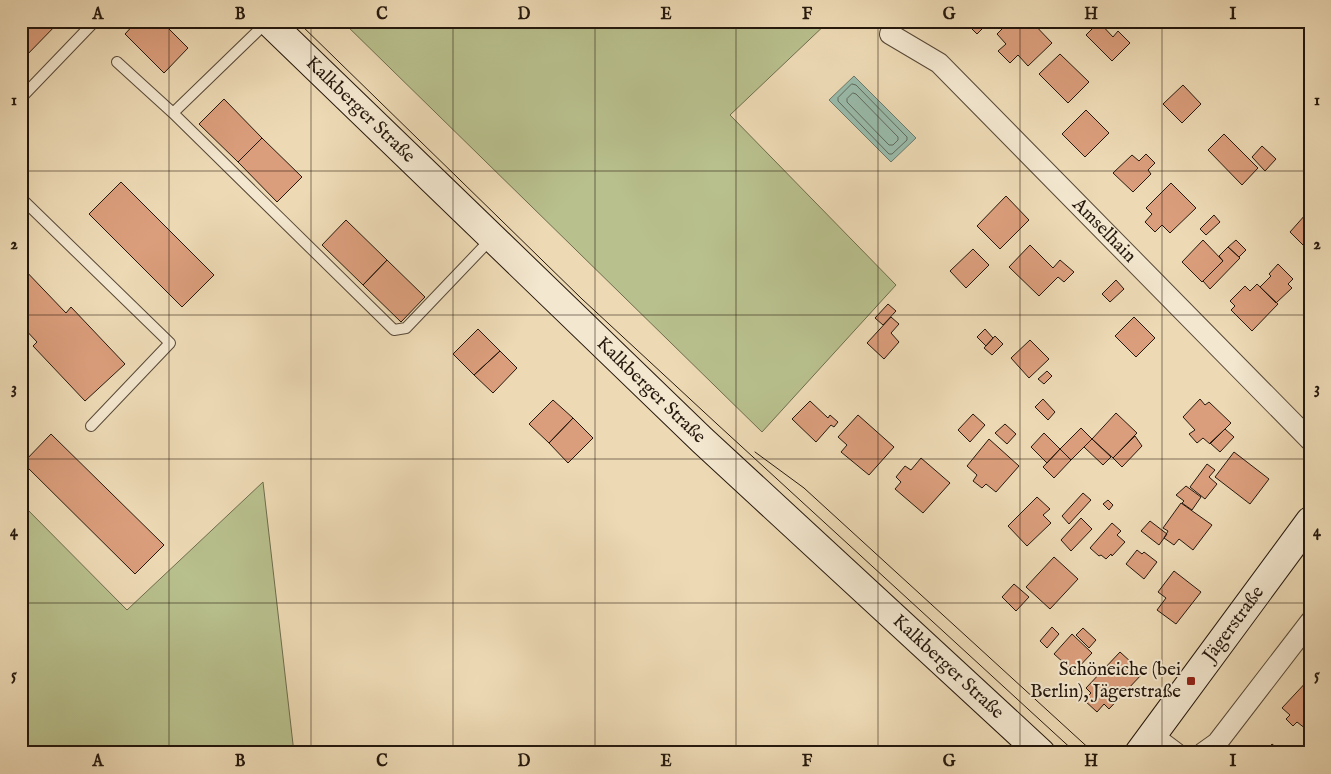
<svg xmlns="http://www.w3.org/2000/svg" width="1331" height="774" viewBox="0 0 1331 774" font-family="'IM FELL English',serif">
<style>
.green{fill:#b8c08d;stroke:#6e6c4d}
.water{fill:#99bbab;stroke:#6b7a6c}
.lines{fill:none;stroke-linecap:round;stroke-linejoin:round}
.shore{stroke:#5f6a5c;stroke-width:1}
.building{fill:#db9e7c;stroke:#25180d}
.lane-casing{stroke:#574837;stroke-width:12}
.street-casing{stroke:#574837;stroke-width:22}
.secondary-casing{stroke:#25180d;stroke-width:30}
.lane{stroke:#f3e7cf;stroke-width:10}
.street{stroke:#f3e7cf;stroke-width:20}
.secondary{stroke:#f3e7cf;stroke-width:28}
.tram{stroke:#25180d;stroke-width:1}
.grid{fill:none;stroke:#25180d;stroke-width:1;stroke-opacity:0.55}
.poi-dot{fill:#8f2418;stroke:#f3e7cf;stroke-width:2}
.labels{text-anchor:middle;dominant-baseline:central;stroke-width:4;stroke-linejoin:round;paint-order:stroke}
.street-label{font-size:19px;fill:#25180d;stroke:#f3e7cf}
.poi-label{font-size:19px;fill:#25180d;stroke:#f3e7cf;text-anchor:end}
.neatline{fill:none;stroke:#25180d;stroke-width:2}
.grid-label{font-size:16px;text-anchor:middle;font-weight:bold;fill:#25180d}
</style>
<rect width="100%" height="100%" fill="#eddab5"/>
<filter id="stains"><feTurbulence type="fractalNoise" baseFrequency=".004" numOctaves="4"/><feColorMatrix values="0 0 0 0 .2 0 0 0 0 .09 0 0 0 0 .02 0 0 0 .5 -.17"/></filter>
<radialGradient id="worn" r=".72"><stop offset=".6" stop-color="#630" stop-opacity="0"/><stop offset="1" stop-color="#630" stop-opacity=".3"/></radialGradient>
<!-- green -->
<path class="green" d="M342,21H829L730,115L896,285L762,432Z
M263,482L294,753H21V503L127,610Z"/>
<!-- water -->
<path class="water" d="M854,76L916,138L891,162L829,100Z"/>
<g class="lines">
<!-- shore -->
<path class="shore" d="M852,84L856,85L907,137V140L892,154H889L838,101V98Z
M853,93L856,94L898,137V140L893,145H889L847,102V99Z"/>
</g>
<!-- building -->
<path class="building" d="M21,21H60L21,61Z
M137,21H161L188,48L164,73L125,34Z
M966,21H990L977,34L965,22Z
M1010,21H1031L1052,43L1028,66L1018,55L1010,63L998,51L1006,44L997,34Z
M1099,22L1113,37L1118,31L1130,43L1112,61L1086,35Z
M1060,54L1089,82L1068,103L1039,74Z
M1183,85L1201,104L1182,123L1163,104Z
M224,99L262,138L238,162L199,124Z
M1086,110L1109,133L1085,157L1062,134Z
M1224,134L1258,168L1242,185L1208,150Z
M262,138L302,177L277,202L238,162Z
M1262,146L1276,159L1265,171L1252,157Z
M1146,154L1155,163L1148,170L1151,174L1133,192L1113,173L1132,155L1139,161Z
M121,182L214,275L182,307L89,214Z
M1171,183L1196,208L1170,233L1162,225L1155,232L1145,222L1152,214L1146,208Z
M1006,196L1029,220L1000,249L977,226Z
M1306,214L1310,218V252L1290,232Z
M1214,215L1220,222L1206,235L1200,229Z
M346,220L387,260L363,285L322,245Z
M1203,240L1223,261L1202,282L1182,262Z
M1236,240L1246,250L1239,257L1228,247Z
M1030,245L1053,268L1060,260L1074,272L1064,282L1058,277L1039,296L1009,267Z
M1228,247L1240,258L1210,289L1203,281L1223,261L1219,256Z
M973,249L989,265L966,288L950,271Z
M387,260L425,297L401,322L363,285Z
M1278,264L1293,279L1288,284L1292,288L1276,303L1260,287L1271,276L1269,274Z
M21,266L66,313L71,307L125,364L85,401L33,346L37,342L21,325Z
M1116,280L1124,289L1110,302L1102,294Z
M1257,284L1278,304L1252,331L1231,310L1235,306L1230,301L1245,286L1250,291Z
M888,304L896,311L883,325L875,318Z
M891,317L899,324L891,333L899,342L884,359L867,343Z
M1134,317L1155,338L1136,357L1115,336Z
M478,329L500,351L474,375L453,354Z
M985,329L993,338L986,346L977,337Z
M995,336L1003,344L992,355L984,348Z
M1030,340L1049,359L1029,378L1011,358Z
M500,351L517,368L493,393L474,375Z
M1047,371L1052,376L1044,384L1038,379Z
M1043,399L1055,412L1048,420L1035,407Z
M1200,399L1205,405L1209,402L1231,423L1210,444L1203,438L1197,443L1189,434L1195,430L1183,417Z
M553,400L573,418L549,443L529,424Z
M810,401L828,418L830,415L838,422L834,427L831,425L816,442L792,419Z
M1116,413L1137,433L1113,458L1092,439Z
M973,414L985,425L970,442L958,430Z
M858,415L894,447L869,475L841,452L847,445L838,437Z
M573,418L593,438L568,463L549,443Z
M1005,424L1016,434L1007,444L995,433Z
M1081,428L1092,439L1071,460L1060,449Z
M1225,429L1234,437L1220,452L1210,443Z
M1044,433L1060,449L1047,463L1031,447Z
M51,434L164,545L135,574L23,463Z
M1135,436L1142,446L1122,467L1113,458Z
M989,439L1019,466L996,492L986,484L982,488L973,481L977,475L967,466Z
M1092,439L1111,457L1103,465L1084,447Z
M1060,449L1071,460L1054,478L1043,467Z
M1234,452L1269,479L1250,504L1215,477Z
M921,458L950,483L923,513L895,489L901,482L896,477L905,466L911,470Z
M1207,464L1215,470L1209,477L1217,484L1205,499L1190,487Z
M1186,486L1201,497L1192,510L1182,503L1184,501L1176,495Z
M1083,493L1091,500L1069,524L1062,516Z
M1037,497L1050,509L1043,515L1051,523L1027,546L1008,526Z
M1108,500L1113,505L1109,510L1103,504Z
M1181,503L1212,525L1193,550L1179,539L1174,545L1164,538L1168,531L1163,528Z
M1081,518L1092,529L1071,551L1061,540Z
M1150,521L1167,534L1159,545L1141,531Z
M1112,523L1121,531L1117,535L1125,542L1112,556L1111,554L1106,559L1101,555L1099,556L1090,548Z
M1137,550L1142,554L1144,552L1157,562L1144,579L1126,564Z
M1054,557L1078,579L1050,609L1026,587Z
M1174,571L1201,592L1176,624L1157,610L1166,598L1158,592Z
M1014,584L1029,597L1016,611L1002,597Z
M1052,627L1059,634L1047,648L1040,641Z
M1083,628L1096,640L1089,648L1076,635Z
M1072,634L1092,653L1074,672L1054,654Z
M1120,652L1143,673L1109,709L1104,704L1097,712L1084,700L1091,693L1086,688Z
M1310,678V725L1306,729L1297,722L1293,726L1286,719L1290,715L1282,708Z
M1272,744L1283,753H1265Z"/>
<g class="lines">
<defs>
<path id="lane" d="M268,21L173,113L394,330L406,328L491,239
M117,62L173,113
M21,98L95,21
M21,198L170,343L91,426"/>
<g id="street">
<path id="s1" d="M890,34L939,63L1310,440"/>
<path d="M1152,735L1176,753"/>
<path d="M1203,753L1217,743L1310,622"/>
</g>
<g id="secondary">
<path id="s2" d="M268,21L702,440L1041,753"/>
<path id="s3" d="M1139,753L1310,521"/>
</g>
</defs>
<!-- lane casing -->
<use href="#lane" class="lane-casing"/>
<!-- street casing -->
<use href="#street" class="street-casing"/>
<!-- secondary casing -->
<use href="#secondary" class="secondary-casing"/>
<!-- lane -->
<use href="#lane" class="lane"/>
<!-- street -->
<use href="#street" class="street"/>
<!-- secondary -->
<use href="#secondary" class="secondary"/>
<!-- tram -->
<path class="tram" d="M297,21L582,299L717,424L1076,753
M755,452L804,488L1094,753"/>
</g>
<!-- grid -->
<path class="grid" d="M169,21V753M311,21V753M453,21V753M595,21V753M736,21V753M878,21V753M1020,21V753M1162,21V753M21,171H1310M21,315H1310M21,459H1310M21,603H1310"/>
<!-- markers -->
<rect class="poi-dot" x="1186" y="676" width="10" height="10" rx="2.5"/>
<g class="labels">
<!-- street labels -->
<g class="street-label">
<text stroke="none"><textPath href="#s2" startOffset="128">Kalkberger Straße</textPath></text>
<text stroke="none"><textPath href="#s1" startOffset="292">Amselhain</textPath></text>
<text stroke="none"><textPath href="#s2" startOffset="532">Kalkberger Straße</textPath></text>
<text stroke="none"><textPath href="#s3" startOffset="160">Jägerstraße</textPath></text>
<text stroke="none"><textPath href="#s2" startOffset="938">Kalkberger Straße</textPath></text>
</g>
<!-- poi labels -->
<g class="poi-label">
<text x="1181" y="670">Schöneiche (bei<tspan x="1181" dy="22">Berlin), Jägerstraße</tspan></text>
</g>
</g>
<!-- margin -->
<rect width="1331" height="774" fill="none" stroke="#eddab5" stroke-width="55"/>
<rect x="28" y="28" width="1276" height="718" class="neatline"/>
<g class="grid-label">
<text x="98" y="19">A</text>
<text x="240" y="19">B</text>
<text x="382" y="19">C</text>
<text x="524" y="19">D</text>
<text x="666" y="19">E</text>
<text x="807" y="19">F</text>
<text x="949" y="19">G</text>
<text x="1091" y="19">H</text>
<text x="1233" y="19">I</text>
<text x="14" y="105">1</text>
<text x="1317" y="105">1</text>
<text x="14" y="249">2</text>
<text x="1317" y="249">2</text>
<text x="14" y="393">3</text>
<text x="1317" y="393">3</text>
<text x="14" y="536">4</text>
<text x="1317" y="536">4</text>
<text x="14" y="680">5</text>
<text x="1317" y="680">5</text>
<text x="98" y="766">A</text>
<text x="240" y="766">B</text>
<text x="382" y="766">C</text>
<text x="524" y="766">D</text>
<text x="666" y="766">E</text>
<text x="807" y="766">F</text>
<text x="949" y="766">G</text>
<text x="1091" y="766">H</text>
<text x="1233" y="766">I</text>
</g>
<rect width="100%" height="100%" filter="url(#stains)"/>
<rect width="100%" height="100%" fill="url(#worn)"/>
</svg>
